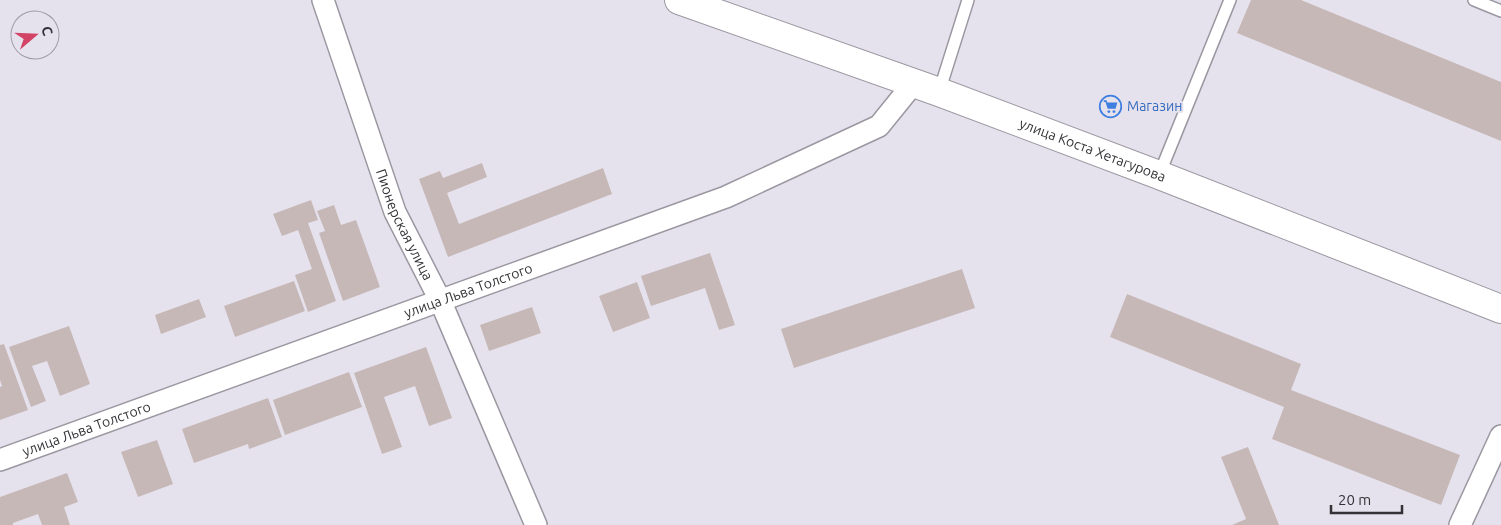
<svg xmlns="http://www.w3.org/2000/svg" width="1501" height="525" viewBox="0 0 1501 525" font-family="Ubuntu,sans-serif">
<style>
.building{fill:#c6b8b7}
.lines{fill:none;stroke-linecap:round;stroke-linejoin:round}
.lane-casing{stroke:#9b97a1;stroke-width:14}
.street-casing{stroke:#9b97a1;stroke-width:24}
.secondary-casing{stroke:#9b97a1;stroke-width:30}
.lane{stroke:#fff;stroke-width:11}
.street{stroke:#fff;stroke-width:21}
.secondary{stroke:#fff;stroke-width:28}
.labels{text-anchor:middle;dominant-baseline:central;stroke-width:4;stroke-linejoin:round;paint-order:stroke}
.shop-label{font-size:14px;fill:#366cbe;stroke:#e6e2ed;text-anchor:start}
.street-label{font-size:14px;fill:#343236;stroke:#e6e2ed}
</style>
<rect width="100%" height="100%" fill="#e6e2ed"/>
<!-- building -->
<path class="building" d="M1251,0H1301L1501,82V141L1237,33Z
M482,163L487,177L447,193L459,224L603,168L612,194L448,257L419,179L440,171L443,178Z
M311,200L318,220L308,223L336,301L308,312L295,275L312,269L298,230L282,236L273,214Z
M334,205L341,225L356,220L380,287L343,301L319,233L325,231L317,211Z
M710,253L735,325L719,330L705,288L651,306L641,276Z
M962,269L975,308L794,368L781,329Z
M294,281L305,311L235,337L224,306Z
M637,282L650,318L613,332L599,296Z
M1127,294L1301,364L1291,390L1460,455L1441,505L1272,439L1284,407L1110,337Z
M199,299L206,317L161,334L155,315Z
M532,307L541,333L489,351L480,325Z
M69,326L90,384L60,396L47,361L32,366L46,401L31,407L9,347Z
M4,344L28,410L0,420V387L2,386L0,380V345Z
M426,347L452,418L429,426L415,386L384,397L402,447L382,454L354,373Z
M349,372L362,407L285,435L273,400Z
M268,398L282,437L249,449L248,444L194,463L182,429Z
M157,440L173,484L138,497L121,452Z
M1248,447L1279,525H1232L1246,519L1221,457Z
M67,473L78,502L64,507L70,525H42L38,514L13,523V525H0V497Z"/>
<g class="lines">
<defs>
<path id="lane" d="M1474,0L1501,11
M939,92L968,0
M1159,175L1230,0"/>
<g id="street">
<path id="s1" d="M323,0L395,212L440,300L536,525"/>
<path id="s2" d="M0,460L726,197L879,126L913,84"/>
<path d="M1460,525L1501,436"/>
</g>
<g id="secondary">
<path id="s3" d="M679,0L939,92L1159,175L1501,309"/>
</g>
</defs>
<!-- lane casing -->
<use href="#lane" class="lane-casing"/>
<!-- street casing -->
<use href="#street" class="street-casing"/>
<!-- secondary casing -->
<use href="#secondary" class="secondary-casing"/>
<!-- lane -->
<use href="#lane" class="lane"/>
<!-- street -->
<use href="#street" class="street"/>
<!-- secondary -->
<use href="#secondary" class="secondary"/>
</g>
<!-- icons -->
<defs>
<symbol id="supermarket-ring" viewBox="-11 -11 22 22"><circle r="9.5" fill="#e6e2ed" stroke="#3f7fe0" stroke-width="1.5"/><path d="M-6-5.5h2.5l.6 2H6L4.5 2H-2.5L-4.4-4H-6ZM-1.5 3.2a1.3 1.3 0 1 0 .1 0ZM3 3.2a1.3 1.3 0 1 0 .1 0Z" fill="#3f7fe0"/></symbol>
</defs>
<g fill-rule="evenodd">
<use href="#supermarket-ring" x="1098" y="94" width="25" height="25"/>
</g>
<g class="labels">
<!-- shop labels -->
<g class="shop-label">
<text x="1127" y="106">Магазин</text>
</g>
<!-- street labels -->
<g class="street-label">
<text stroke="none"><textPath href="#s3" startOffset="440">улица Коста Хетагурова</textPath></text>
<text stroke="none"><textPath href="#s1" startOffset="239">Пионерская улица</textPath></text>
<text stroke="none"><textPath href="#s2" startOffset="498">улица Льва Толстого</textPath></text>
<text stroke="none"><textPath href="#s2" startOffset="92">улица Льва Толстого</textPath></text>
</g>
</g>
<!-- north arrow -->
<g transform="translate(35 35) rotate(71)"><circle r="24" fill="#e6e2ed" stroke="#9f9ca4"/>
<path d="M0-4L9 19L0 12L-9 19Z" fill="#d24366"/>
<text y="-8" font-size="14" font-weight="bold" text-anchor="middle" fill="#343236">С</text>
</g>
<!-- scale -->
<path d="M1331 505v8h71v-8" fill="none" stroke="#343236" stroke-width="2.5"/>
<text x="1338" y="505" font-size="15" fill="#343236" stroke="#e6e2ed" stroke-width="4" paint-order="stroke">20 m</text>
</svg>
